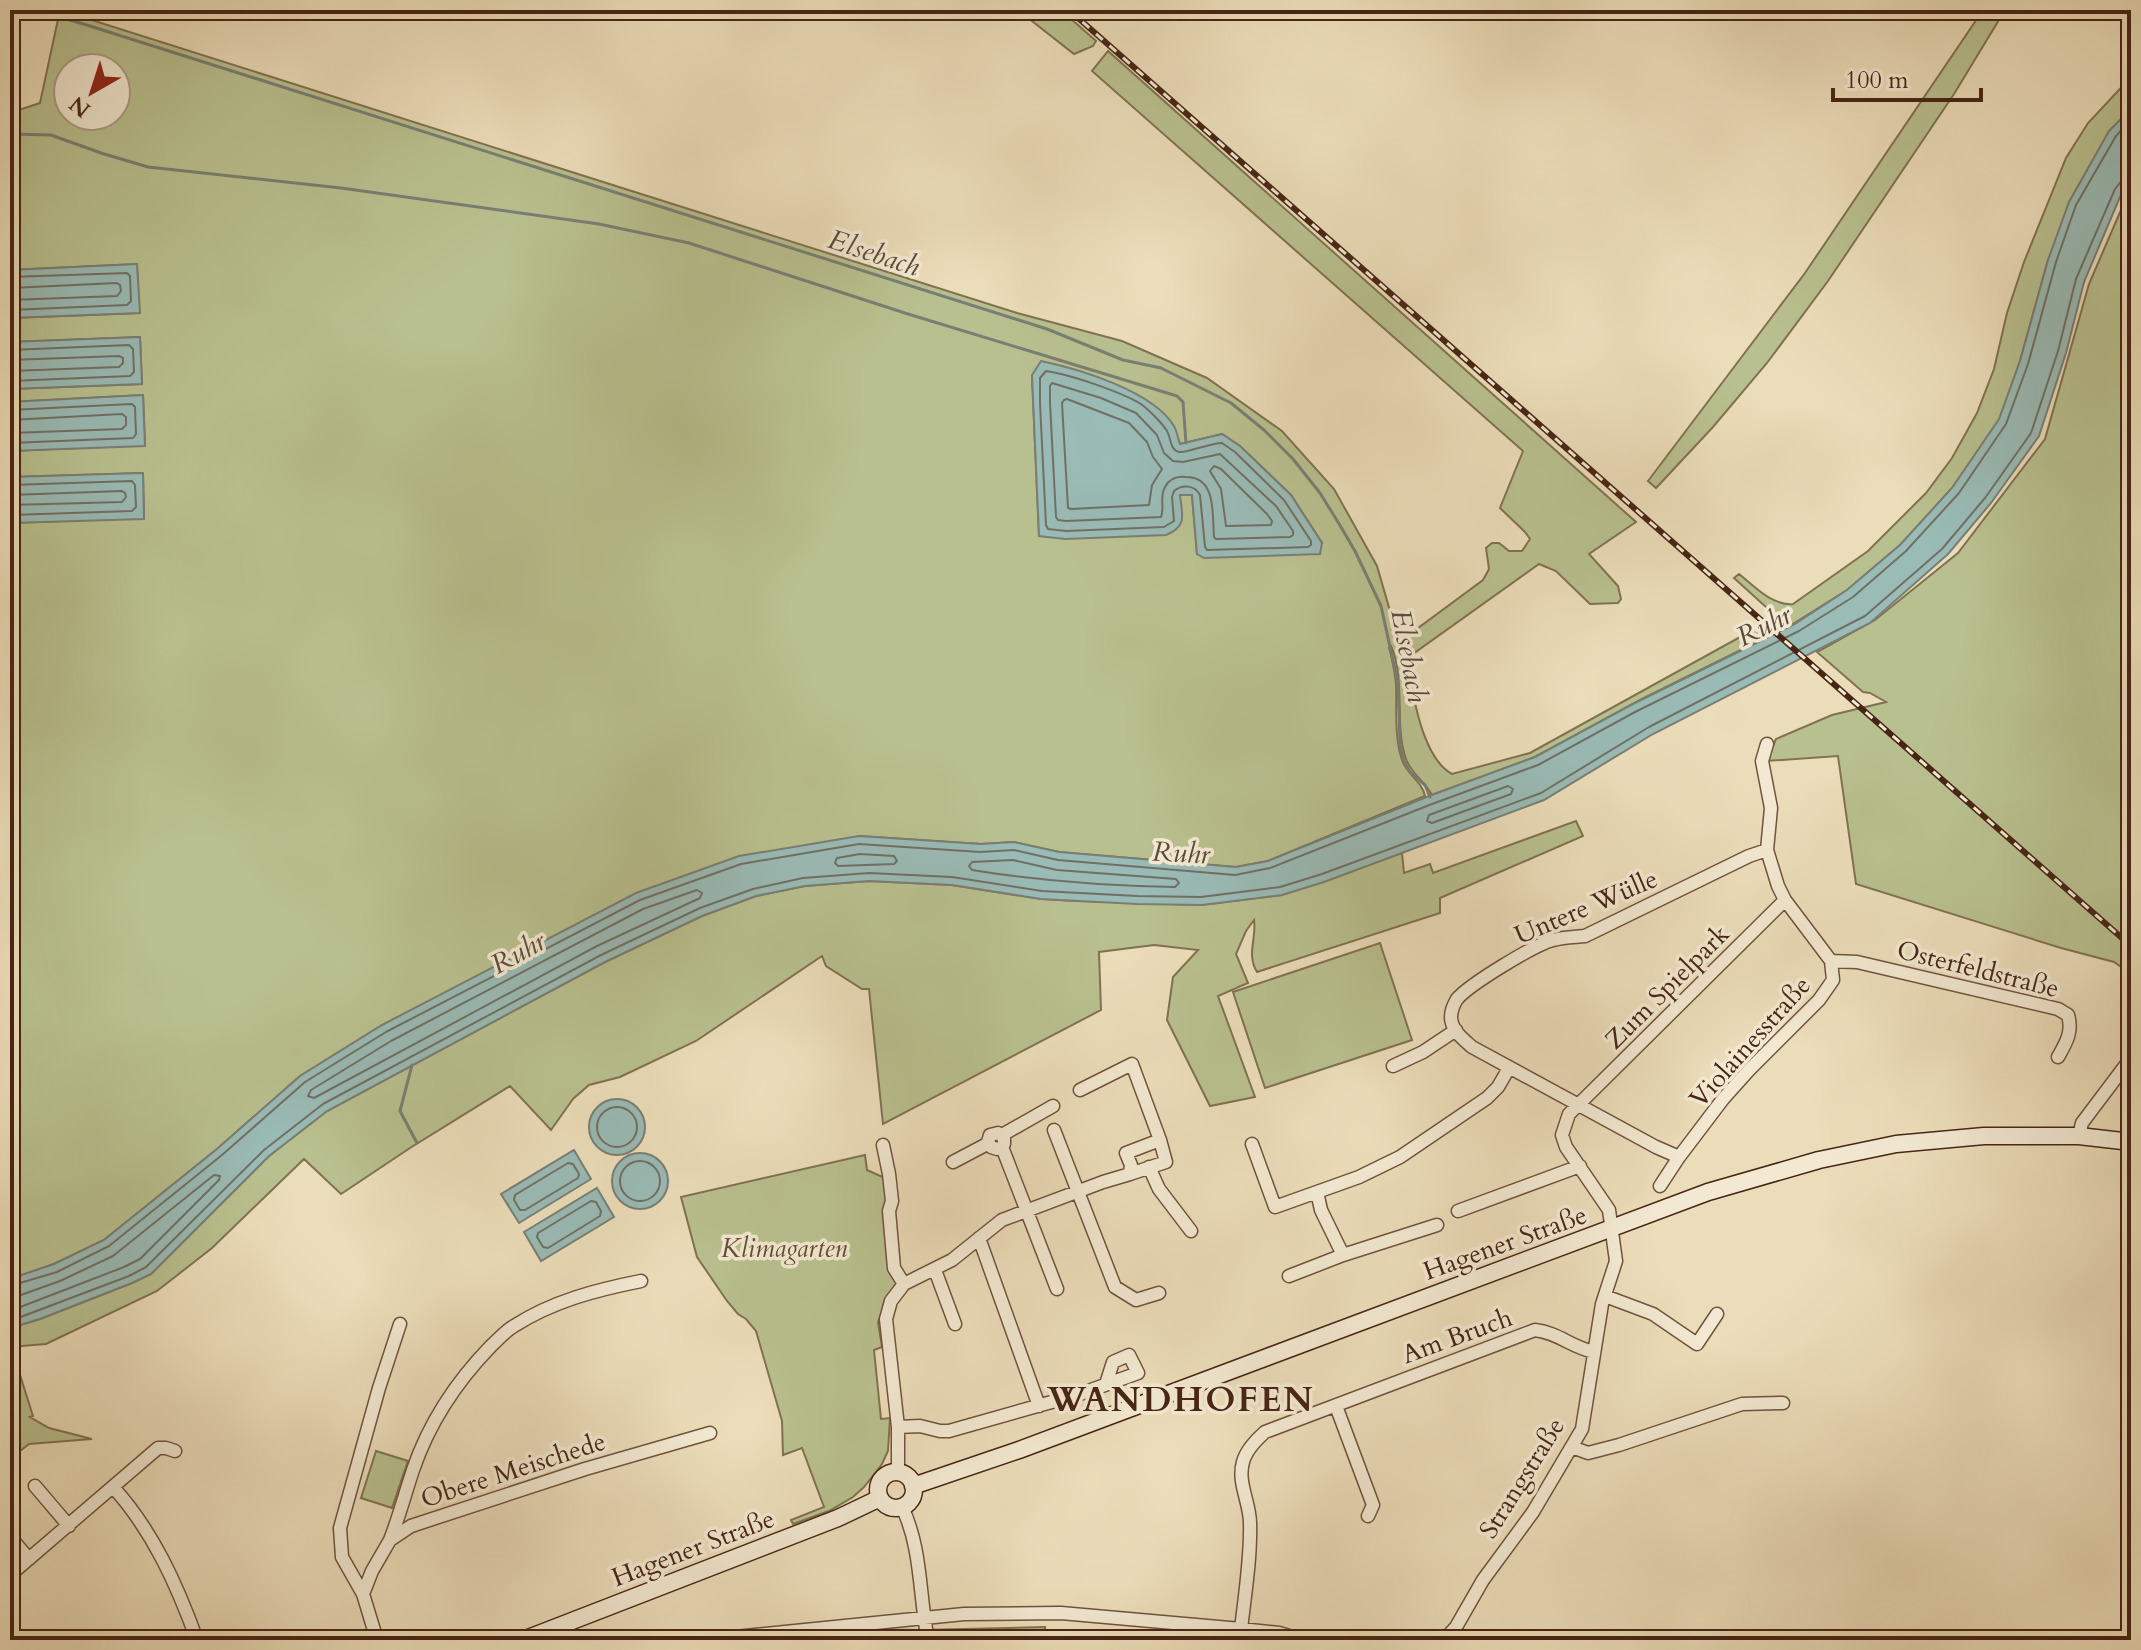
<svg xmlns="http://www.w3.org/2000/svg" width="2141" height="1650" viewBox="0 0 2141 1650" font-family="Cardo,serif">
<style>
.green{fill:#b9c08f;stroke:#807252;stroke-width:2;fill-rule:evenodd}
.water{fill:#9abbb6;stroke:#797f75;stroke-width:2}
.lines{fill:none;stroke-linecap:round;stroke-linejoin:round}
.shore{stroke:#707065;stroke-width:2}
.stream{stroke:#797f75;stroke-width:3}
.street-casing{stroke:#70533e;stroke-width:15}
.secondary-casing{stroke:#472514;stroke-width:19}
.street{stroke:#f3e9d2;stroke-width:12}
.secondary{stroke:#f3e9d2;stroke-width:16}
.rail-casing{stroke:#472514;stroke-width:6}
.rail{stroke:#f3e9d2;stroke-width:3;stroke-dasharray:9;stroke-linecap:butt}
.labels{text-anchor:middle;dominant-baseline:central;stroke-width:7;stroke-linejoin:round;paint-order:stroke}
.street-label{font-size:26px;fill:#472514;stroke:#f3e9d2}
.park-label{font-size:26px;font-style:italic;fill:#644c33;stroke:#f3e9d2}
.water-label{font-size:28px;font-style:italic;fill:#5c4a3c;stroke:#f3e9d2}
.district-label{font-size:34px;font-weight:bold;letter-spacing:2px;fill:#472514;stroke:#f3e9d2}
</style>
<rect width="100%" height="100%" fill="#ecddba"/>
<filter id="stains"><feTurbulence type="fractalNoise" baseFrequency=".0025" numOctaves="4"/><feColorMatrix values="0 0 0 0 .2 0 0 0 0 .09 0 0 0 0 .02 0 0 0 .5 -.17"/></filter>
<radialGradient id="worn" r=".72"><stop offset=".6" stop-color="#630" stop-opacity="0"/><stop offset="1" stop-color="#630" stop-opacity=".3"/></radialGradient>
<!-- green -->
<path class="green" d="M60,10L1017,313L1122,341L1207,378L1282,431L1334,489L1377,566L1399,642L1483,580L1489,569L1486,548L1492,543H1499L1509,551H1522L1530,539L1525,532L1500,508L1523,451L1092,71L1108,51L1636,522L1589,554L1618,586L1621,599L1618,603L1590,604L1556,571L1539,564L1406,659C1413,692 1421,757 1452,774L1530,753L1760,626L1771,635L1642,699L1535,757L1432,795C1424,780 1412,775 1406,759C1394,726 1406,682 1391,646L1389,647C1392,659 1395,672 1396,684C1397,709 1394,736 1402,760C1407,775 1422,781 1425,796L1268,861L1236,867L1059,852L1014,842L981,844L859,836L461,985L382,1025L300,1076L217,1149L104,1240L54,1264L10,1279V523L144,518L143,473L10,477V451L145,445L143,395L10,402V389L142,384L140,337L10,342V318L139,313L137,264L10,270V113L40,103ZM68,68H116V116H68ZM1032,376L1173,426L1180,444L1222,434L1240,446L1291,495L1322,543L1197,554L1192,495L1180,494L1039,536Z
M1018,10H1061L1096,41L1093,46L1074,54Z
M1983,10H2005L1954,94L1828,281L1767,363L1713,427L1656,488L1648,481L1805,273Z
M2131,77V109L2109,131L2048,260L2020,361L2000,419L1952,488L1900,545L1847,590L1788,627L1734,578L1739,574C1754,586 1772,606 1793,604L1868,551L1926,493L1952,458L1977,413L1994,369L2007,313L2024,262L2066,158L2088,123Z
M2131,191V974L2114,962L2061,948L1856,884L1838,756L1766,761L1776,739L1832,715L1886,702L1870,693L1863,692L1817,652L1875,620L1958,553L2045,439L2089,284L2127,196Z
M1576,821L1583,836L1440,898V913L1257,972C1246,954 1257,938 1254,920L1246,931L1236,954L1248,983L1218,996L1255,1097L1210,1106L1167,1020L1173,977L1198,950L1154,945L1099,952L1101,1010L883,1124L869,989H862L826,966L822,956L696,1041L620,1077L589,1085L573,1099L551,1130L510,1086L410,1148L341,1194L304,1159L212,1248L157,1291L46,1344L10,1347V1328L40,1319L132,1283L151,1274L269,1156L327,1111L605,962L702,916L756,896L805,886L869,881L952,885L1041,899L1076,901L1202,905L1282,895L1402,853L1404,873L1430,864L1433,873Z
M1380,943L1412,1040L1265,1088L1233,992Z
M865,1155L867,1170L887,1179L898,1286L885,1305L878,1322L882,1347L874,1350L881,1419L890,1418L888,1451L882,1464L864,1487L853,1497L829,1511L793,1524L791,1520L824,1507L802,1448L783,1455L782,1421L756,1331L746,1319L738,1314L727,1301L697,1257L681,1197Z
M10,1356L20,1375L33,1416L30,1417L49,1428L92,1439L29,1444L10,1459Z
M376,1451L408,1461L392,1508L361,1498Z
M1045,1627L1047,1640H733L827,1629L921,1630Z"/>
<!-- water -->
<path class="water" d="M2131,109V181L2122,192L2084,282L2066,353L2039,436L1991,503L1948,554L1870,623L1653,734L1544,800L1324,882L1282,895L1202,905L1137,904L1041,899L952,885L869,881L805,886L756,896L702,916L605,962L327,1111L269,1156L151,1274L132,1283L40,1319L10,1328V1279L54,1264L104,1240L217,1149L300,1076L382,1025L636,893L739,856L859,836L981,844L1014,842L1059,852L1236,867L1268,861L1429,796L1535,757L1631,705L1795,624L1847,590L1900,545L1952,488L1999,419L2020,361L2048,260L2069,202L2109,131Z
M137,264L140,313L10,318V270Z
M140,337L142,384L10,389V342Z
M1041,361C1079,369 1153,391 1174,426C1177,431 1178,439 1180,444L1222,434L1240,446L1291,495L1322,543L1320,554L1204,558L1197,554L1192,495H1180C1182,515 1188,526 1166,535L1065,539L1039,536L1032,375Z
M143,395L145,446L10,451V402Z
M143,473L144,519L10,523V477Z
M589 1127a28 28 0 1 1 56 0a28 28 0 1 1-56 0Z
M574,1150L591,1179L519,1223L501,1194Z
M612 1181a28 28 0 1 1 56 0a28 28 0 1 1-56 0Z
M597,1188L614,1217L541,1261L524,1232Z"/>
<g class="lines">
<!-- shore -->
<path class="shore" d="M10,277L127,273L130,276L131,301L127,305L10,310
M10,288L117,283L120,285L121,291L117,296L10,300
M10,350L129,345L133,349L134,372L130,376L10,381
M10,360L119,356L123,358V363L119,367L10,371
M1046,371C1069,374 1121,392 1141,404C1149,410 1162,423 1167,431C1171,438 1170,450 1179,452C1188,453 1210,443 1222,443L1235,452L1284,500L1311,541V545L1308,547L1207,550L1205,547L1200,495C1195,485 1182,484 1174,491L1172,497L1174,521L1164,527L1066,531L1048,529L1046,525L1040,403V378Z
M1052,383L1101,398L1136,413L1157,435L1164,453L1173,461L1183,462L1220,454L1276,506L1293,531V535L1290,537L1216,539L1214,537C1212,514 1217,477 1186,477C1177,476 1169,479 1165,487C1159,497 1165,508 1161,517L1066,521L1058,520L1056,517L1050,403V386Z
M1067,399L1129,423L1147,442L1153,457L1162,469L1152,485L1149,505L1071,509L1068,508L1062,403L1064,400Z
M10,410L132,404L135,407L136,434L133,438L10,443
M10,420L122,414L126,417V425L122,429L10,433
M1214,466L1221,469L1267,514L1272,521L1271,525L1226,526L1221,489L1210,471Z
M10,485L132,481L135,485L136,507L132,511L10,515
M10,495L122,491L125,493L126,497L122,502L10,505
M1508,786L1513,789L1511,794L1432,823L1427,821L1429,815Z
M860,854L894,856L897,861L894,864L838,866L835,863L837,858Z
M1013,860L1057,870L1176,879L1179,883L1175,887C1107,886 1039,881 972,870L969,866L972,862Z
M697,890L702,893L700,898L597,946L314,1098L308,1096L311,1090L391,1041L643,909Z
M597 1127a20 20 0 1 1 40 0a20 20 0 1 1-40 0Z
M620 1181a20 20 0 1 1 40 0a20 20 0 1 1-40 0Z
M568,1163L573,1164L579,1174L578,1178L525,1210H520L514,1200L515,1195Z
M591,1201L596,1202L601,1211L600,1216L548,1248L543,1247L537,1237L538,1233Z
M10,1286L57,1272L109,1246L222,1155L305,1082L386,1032L640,900L741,864L859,844L980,852L1014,850L1058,860L1235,875L1270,868L1432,804L1538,765L1635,712L1799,631L1853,597L1906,551L1959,493L2006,424L2028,364L2056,262L2076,205L2116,136L2131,120
M10,1296H18L60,1281L113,1256L214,1175L220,1176L219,1180L140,1259L124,1267L10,1311
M10,1321L129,1276L146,1267L264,1150L323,1104L601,955L700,908L753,889L803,878L869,873L952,877L1042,891L1137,896L1201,897L1280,887L1322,874L1541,793L1649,727L1865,616L1942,549L1985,498L2031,433L2058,351L2076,279L2115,189L2123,179L2131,177"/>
<!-- stream -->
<path class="stream" d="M47,10L53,15L90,26L1047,329L1123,360L1161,368L1231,403L1264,430L1293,459L1320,493L1338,522L1355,551L1381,606L1398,683L1400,745L1404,761L1410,772L1425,785L1430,797
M10,134L51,135L101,153L148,167L341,188L599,224L689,243L908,314L1177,396L1183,402L1186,443
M412,1065L400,1111L417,1143"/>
<defs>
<path id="street" d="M1831,961L1857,962L2058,1009L2068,1015C2073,1032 2066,1043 2058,1057
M1393,1066L1423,1052L1456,1030
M1080,1090L1132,1064L1160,1140
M1054,1130L1115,1287L1136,1300L1159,1293
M1002,1135L1053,1106
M2079,1136L2082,1123L2131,1058
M1252,1144L1275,1207L1359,1177L1400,1157L1487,1098L1498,1087L1509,1068
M883,1145L889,1174L892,1201L889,1211L894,1268L904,1284
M1002,1147L997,1149L991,1147L988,1142L990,1135L998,1133L1004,1138V1144L1002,1147L1057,1289
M1679,1157L1656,1147L1472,1047C1463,1039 1451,1030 1451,1017C1451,1011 1454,1004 1457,999C1470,984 1534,945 1553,940C1563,937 1575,937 1585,936L1749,856L1767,850
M953,1162L989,1143
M1149,1167L1159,1189L1191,1231
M1660,1186L1679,1157L1723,1099L1749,1070L1819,1000L1833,980L1831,961L1785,900L1778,886L1767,850L1771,808L1762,761L1767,744
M1458,1211L1580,1166
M979,1238L1039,1406
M1343,1255L1437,1225
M935,1270L955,1324
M1289,1276L1343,1255L1321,1210L1317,1192
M1605,1296L1653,1314L1697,1344L1717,1314
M1336,1406L1373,1505L1368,1516
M898,1427L920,1426L940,1431H949L1080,1394L1138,1373L1129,1355L1113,1362L1106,1384
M1572,1447L1588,1453L1619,1445L1742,1404L1783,1403
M898,1472V1427L886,1319L891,1301L904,1284L952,1260L1002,1220L1103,1182L1130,1174L1131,1165L1126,1153L1160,1140L1166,1162L1130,1174
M35,1486L69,1526
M113,1487C153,1531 177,1585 197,1640
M902,1507C922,1548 919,1596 928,1640
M10,1537L29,1559
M390,1540C399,1517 405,1494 413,1470C429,1423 457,1381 491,1346C499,1339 505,1331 514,1326C553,1301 596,1290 641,1281
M10,1575L158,1448H166L175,1451
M363,1594L372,1571L390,1540L411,1526L585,1469L710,1433
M1241,1629C1245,1594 1251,1558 1250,1523C1250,1503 1237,1482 1243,1462C1246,1450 1256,1440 1265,1432L1535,1330C1559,1333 1571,1347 1594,1352
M377,1640L363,1594L342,1557L340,1528L379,1388L400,1324
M706,1640L964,1614L1061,1613L1241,1629L1279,1633L1302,1640
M1444,1640L1456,1627L1483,1580L1533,1512L1582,1429L1602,1304L1616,1261L1609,1210L1566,1147L1562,1135L1569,1114L1785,900"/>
<path id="secondary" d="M878 1490a18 18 0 1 1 36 0a18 18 0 1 1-36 0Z
M913,1486L1019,1450L1708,1192L1819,1160L1896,1144L1984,1136H2079L2131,1142
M523,1640L838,1518L880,1498"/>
</defs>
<!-- street casing -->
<use href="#street" class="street-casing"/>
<!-- secondary casing -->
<use href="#secondary" class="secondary-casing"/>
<!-- street -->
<use href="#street" class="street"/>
<!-- secondary -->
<use href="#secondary" class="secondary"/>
<defs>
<path id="rail" d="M1069,10L2131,946"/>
</defs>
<!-- rail casing -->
<use href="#rail" class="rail-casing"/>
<!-- rail -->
<use href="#rail" class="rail"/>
</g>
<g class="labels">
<!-- street labels -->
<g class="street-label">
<text transform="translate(1586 907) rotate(-23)">Untere Wülle</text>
<text transform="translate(1978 969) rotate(14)">Osterfeldstraße</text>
<text transform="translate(1667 987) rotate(-45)">Zum Spielpark</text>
<text transform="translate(1750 1042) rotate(-48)">Violainesstraße</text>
<text transform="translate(1505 1243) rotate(-20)">Hagener Straße</text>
<text transform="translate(1457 1336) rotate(-20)">Am Bruch</text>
<text transform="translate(513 1470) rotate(-18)">Obere Meischede</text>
<text transform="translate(1522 1478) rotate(-58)">Strangstraße</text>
<text transform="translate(693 1548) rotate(-21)">Hagener Straße</text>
</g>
<!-- park labels -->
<g class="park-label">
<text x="784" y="1248">Klimagarten</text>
</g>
<!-- water labels -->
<g class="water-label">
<text transform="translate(874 253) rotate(18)">Elsebach</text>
<text transform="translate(1764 626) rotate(-27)">Ruhr</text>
<text transform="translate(1409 656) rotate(79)">Elsebach</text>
<text transform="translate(1181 853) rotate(3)">Ruhr</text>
<text transform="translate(518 953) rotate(-29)">Ruhr</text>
</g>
<!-- district labels -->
<g class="district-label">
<text x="1181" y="1400">WANDHOFEN</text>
</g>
</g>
<!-- margin -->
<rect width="2141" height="1650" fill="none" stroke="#ecddba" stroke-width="40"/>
<rect x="12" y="12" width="2117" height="1626" fill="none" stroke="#472514" stroke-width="4"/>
<rect x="20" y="20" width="2101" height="1610" fill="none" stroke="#472514" stroke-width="2"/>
<!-- north arrow -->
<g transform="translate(92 92) rotate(219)"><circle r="38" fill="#f3e9d2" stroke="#ae9b86" stroke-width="2"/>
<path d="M0-6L14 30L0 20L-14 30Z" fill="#8f2418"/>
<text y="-12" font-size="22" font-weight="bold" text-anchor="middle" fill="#472514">N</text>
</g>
<!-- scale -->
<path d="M1833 88v12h148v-12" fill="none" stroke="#472514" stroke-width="4"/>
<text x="1845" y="88" font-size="24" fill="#472514" stroke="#f3e9d2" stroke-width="6" paint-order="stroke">100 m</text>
<rect width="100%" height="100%" filter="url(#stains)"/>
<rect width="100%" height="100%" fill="url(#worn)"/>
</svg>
